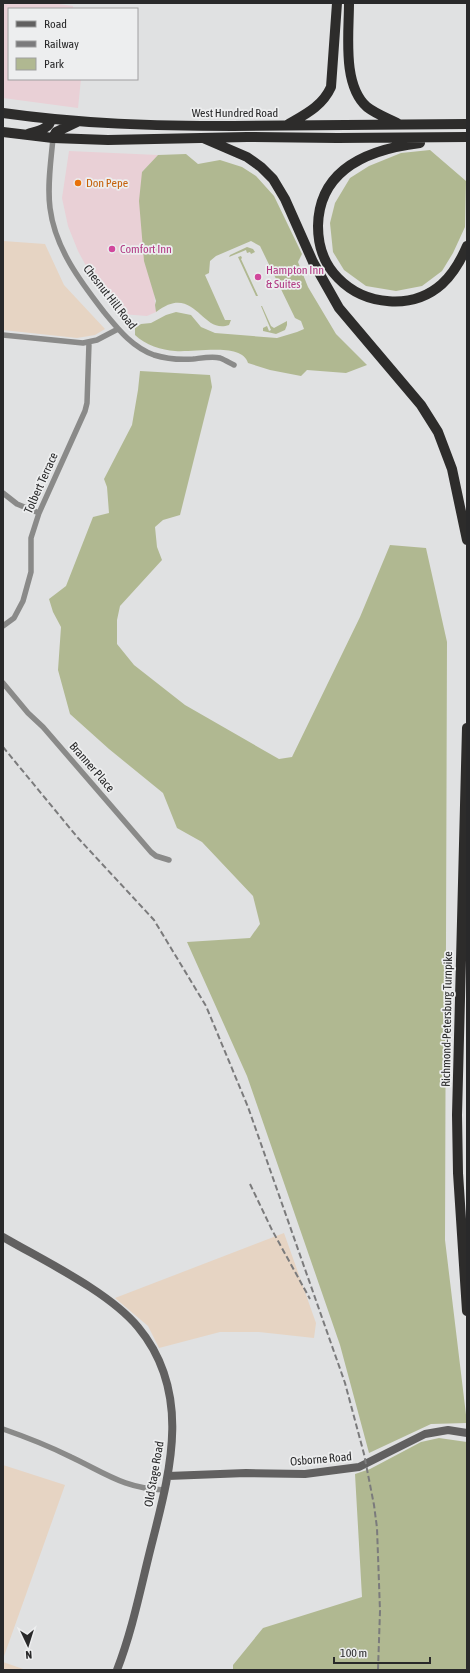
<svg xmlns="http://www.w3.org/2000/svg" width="470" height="1673" viewBox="0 0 470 1673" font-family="'Asap Condensed',sans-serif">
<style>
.commercial{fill:#e9d0d6}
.industrial{fill:#e6d4c3}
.green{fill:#b0b891}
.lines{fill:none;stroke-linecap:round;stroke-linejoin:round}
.street{stroke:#8a8a89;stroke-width:5.5}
.secondary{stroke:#616060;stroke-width:8}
.highway{stroke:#2d2c2b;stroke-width:10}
.rail{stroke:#7b7b7c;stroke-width:2;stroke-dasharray:6 3;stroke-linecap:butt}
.food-dot{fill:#e8710a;stroke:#edeeef;stroke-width:1.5}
.hotel-dot{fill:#d1479c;stroke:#edeeef;stroke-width:1.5}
.labels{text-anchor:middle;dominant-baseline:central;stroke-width:3.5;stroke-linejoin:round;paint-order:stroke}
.street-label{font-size:12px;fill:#29292a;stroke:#edeeef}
.food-label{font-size:12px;fill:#c56008;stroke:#edeeef;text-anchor:start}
.hotel-label{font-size:12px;fill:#b23c85;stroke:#edeeef;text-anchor:start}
</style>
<rect width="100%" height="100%" fill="#e0e1e2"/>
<!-- commercial -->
<path class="commercial" d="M3,3H52L73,6V9H9V79H81L78,108L3,98Z
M69,151L158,155L142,172L156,312L147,316L121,314L91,275L78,251L68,226L62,198Z"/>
<!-- industrial -->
<path class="industrial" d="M3,241L45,244L64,285L105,329L95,335L77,338L3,330Z
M284,1233L316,1323L314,1338L259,1332H220L159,1348L148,1326L115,1298Z
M3,1465L65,1485L3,1659Z
M3,1662L26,1670H3Z"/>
<!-- green -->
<path class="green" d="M430,150L466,181L465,227L453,253L442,271L422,286L396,291L366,286L344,270L333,252L330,223L335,203L350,178L369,166L401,153Z
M186,154L198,164L220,160L242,167L256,176L274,196L302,254L298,262L308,287L336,334L367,365L346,373L307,370L301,376L270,370L248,363C242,342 193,353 175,351C162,350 145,345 135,335V328L141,324L151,323L166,315L176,312L191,315L201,327L215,333L277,338L297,332L304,329L301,321L295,318L260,246L251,241L216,256L210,261L209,273L205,275L225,320H231L229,325C201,335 195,282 156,312L155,305L156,301L144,261L139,201L142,172L158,155Z
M247,247L253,249L255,252L251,254L250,252L247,253L246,250L229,257L230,255Z
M241,256L242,258L241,259L258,296H256L238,257Z
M261,306H262L271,326L274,328L287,321V325L285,330L276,334L263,331V328L267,326L269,331L271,330Z
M140,371L210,375L212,387L180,515L163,520L155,527L157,547L162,560L120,606L117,620V644L134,665L185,705L279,759L292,757L360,617L390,545L426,548L447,642L445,1240L467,1423L431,1424L369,1453L340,1345L247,1076L187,942L250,938L260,924L253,896L202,842L177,828L163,793L109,749L70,714L58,670L61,627L53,612L49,599L66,586L93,517L109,513L107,487L104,479L132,425L138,390Z
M439,1438L467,1442V1670H233V1665L263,1628L362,1597L355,1474L370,1469L421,1442Z"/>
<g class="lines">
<!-- street -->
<path class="street" d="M53,138C51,161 47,185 50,208C55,248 80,281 104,312C118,329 132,347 154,355C167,359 180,360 193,359C202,358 212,356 220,358C225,360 230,363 234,365
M3,335L83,343L97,340L118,329
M3,493L17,504L39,513
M3,626L14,618L23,601L31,572V538L39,513L85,411L87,403L89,343
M3,683L28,713L43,727L151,852L156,856L169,860
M3,1429C26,1437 49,1446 71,1457C105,1473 125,1489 165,1490"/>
<!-- secondary -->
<path class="secondary" d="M3,1237C44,1261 108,1291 138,1327C196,1397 167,1481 148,1559C139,1596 131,1634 117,1670
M168,1476L246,1473L305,1474L359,1467L425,1434L448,1430L467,1433"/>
<!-- highway -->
<path class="highway" d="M349,3C349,34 342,85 367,107C376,114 387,118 397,123
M3,113C80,124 156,126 233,126C311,126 389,125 467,124
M287,125C304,115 322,107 331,87L337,3
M3,132L53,138L108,140L247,137L337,138L467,137
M28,134C37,131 50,129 51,119
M53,138L56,132L77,122
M203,138L247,157L261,167L273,179L285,199L313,262L339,308L421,405L438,432L452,469L467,540
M420,143C370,149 319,168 318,226C318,245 324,264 338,278C365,306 413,310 442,284C454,273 461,260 467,246
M467,728L457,1115L458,1173L467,1311"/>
<!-- rail -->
<path class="rail" d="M3,747L78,838L154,920L206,1006L248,1107L345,1383L364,1454L374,1505L377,1528L380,1611L378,1670
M250,1184L272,1230L310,1299"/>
</g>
<!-- markers -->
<circle class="food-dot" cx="78" cy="183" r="4"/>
<g class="hotel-dot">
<circle cx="112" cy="249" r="4"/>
<circle cx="258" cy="277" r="4"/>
</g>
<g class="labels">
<!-- street labels -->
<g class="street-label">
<text x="235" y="113">West Hundred Road</text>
<text transform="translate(110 297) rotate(52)">Chesnut Hill Road</text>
<text transform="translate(41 483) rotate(-66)">Tolbert Terrace</text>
<text transform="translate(92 767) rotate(49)">Branner Place</text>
<text transform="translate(447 1019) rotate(-89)">Richmond-Petersburg Turnpike</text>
<text transform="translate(321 1459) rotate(-5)">Osborne Road</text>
<text transform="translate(154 1474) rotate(-80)">Old Stage Road</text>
</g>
<!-- food labels -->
<g class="food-label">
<text x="86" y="183">Don Pepe</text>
</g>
<!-- hotel labels -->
<g class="hotel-label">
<text x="120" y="249">Comfort Inn</text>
<text x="266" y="270">Hampton Inn<tspan x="266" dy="14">&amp; Suites</tspan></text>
</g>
</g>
<!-- border -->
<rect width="470" height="1673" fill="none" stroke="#29292a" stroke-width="8"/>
<!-- legend -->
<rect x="8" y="8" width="130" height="72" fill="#edeeef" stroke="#9f9fa0"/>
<rect x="16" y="21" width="20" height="6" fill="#616060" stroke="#9f9fa0"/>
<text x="44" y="28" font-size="12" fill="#29292a">Road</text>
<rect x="16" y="41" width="20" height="6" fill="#7b7b7c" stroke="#9f9fa0"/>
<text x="44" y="48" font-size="12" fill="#29292a">Railway</text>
<rect x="16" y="58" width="20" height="12" fill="#b0b891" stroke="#9f9fa0"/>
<text x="44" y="68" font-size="12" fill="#29292a">Park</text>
<!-- north arrow -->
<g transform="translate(28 1645) rotate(176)" stroke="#edeeef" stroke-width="3" paint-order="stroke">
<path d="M0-3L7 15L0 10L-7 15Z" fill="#29292a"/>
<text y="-6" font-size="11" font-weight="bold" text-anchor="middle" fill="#29292a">N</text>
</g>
<!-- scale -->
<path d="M334 1657v6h96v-6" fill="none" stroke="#29292a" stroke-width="2"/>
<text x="340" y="1657" font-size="12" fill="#29292a" stroke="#edeeef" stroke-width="3" paint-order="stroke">100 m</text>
</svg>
